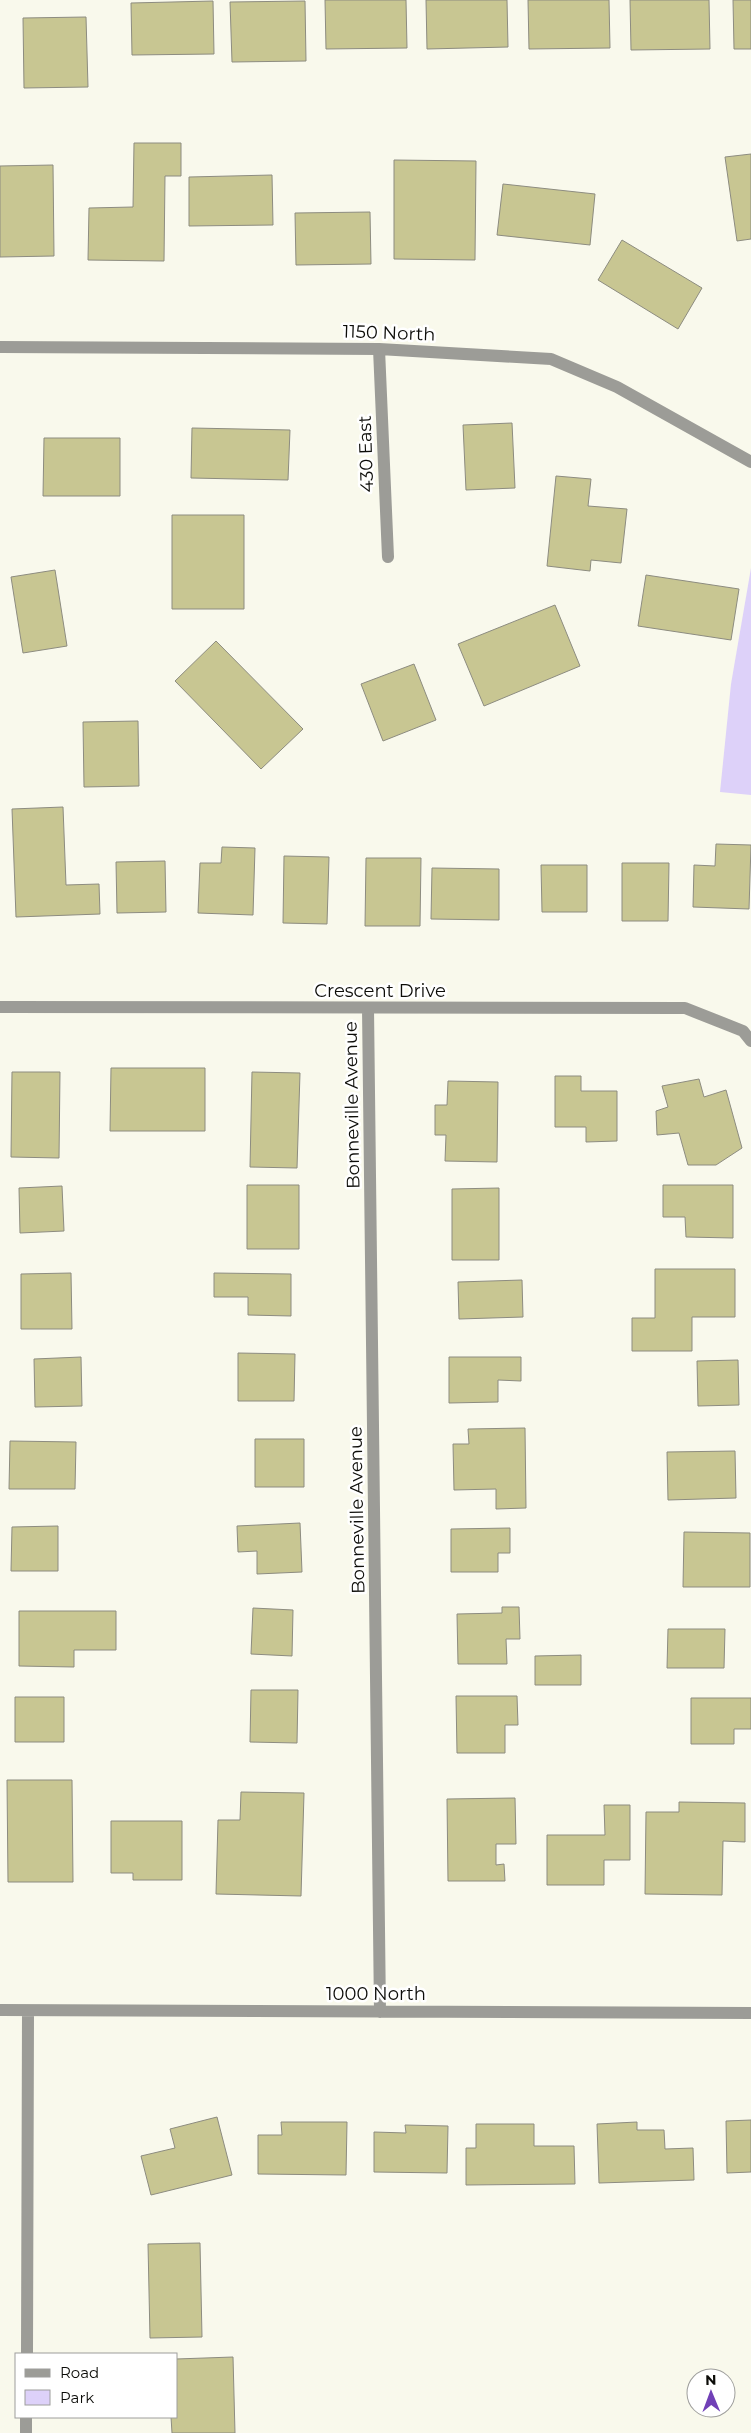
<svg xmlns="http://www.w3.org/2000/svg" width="751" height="2433" viewBox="0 0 751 2433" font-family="Montserrat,sans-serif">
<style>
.green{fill:#ddd1f9}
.building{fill:#c8c692;stroke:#8d8c80}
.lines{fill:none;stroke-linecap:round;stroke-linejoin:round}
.minor{stroke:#9c9c97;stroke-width:12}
.labels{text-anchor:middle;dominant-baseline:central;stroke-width:5;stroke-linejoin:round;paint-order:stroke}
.street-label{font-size:18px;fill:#0c0c08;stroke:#fff}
</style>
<rect width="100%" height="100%" fill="#f9f9ec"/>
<!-- green -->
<path class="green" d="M751,568V795L720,792L731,684Z"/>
<!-- building -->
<path class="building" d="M325,0H406L407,48L326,49Z
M426,0H507L508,47L427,49Z
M528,0H609L610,48L529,49Z
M630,0H709L710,49L631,50Z
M733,0H751V49H734Z
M213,1L214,54L132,55L131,3Z
M305,1L306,61L232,62L230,2Z
M86,17L88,87L24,88L23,18Z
M134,143H181V176H165L164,261L88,260L89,208L133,207Z
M751,154V239L737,241L725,157Z
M394,160L476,161L475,260L394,259Z
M53,165L54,256L0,257V166Z
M272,175L273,225L189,226V177Z
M503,184L595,194L590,245L497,235Z
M370,212L371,264L296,265L295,213Z
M622,240L702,288L678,329L598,280Z
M512,423L515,488L466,490L463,425Z
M192,428L290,430L288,480L191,478Z
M44,438H120V496H43Z
M556,476L591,479L588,506L627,509L621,563L591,560L590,571L547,566Z
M172,515H244V609H172Z
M55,570L67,646L23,653L11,577Z
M646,575L739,589L731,640L638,626Z
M555,605L580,666L484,706L458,644Z
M216,641L303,729L261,769L175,681Z
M414,664L436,720L383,741L361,684Z
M138,721L139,786L84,787L83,722Z
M63,807L66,885L99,884L100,914L16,917L12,809Z
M716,844L751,845L749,909L693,907L694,865L715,866Z
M222,847L255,848L253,915L198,913L200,863H221Z
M284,856L329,857L327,924L283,923Z
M366,858H421L420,926H365Z
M165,861L166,912L117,913L116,862Z
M622,863H669L668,921H622Z
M541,865H587V912H542Z
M432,868L499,869V920L431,919Z
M111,1068H205V1131H110Z
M12,1072H60L59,1158L11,1157Z
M252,1072L300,1073L297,1168L250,1167Z
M555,1076H581V1091H617V1141L586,1142V1127H555Z
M699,1079L704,1097L726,1090L742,1148L716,1165H688L679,1133L657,1135L656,1111L668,1107L662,1086Z
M448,1081L498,1082L497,1162L445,1161L446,1135H435V1105H447Z
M247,1185H299V1249H247Z
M663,1185H733V1238L686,1237L685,1217H663Z
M62,1186L64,1231L20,1233L19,1188Z
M499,1188V1260H452V1189Z
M655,1269H735V1317H692V1351H632V1318H655Z
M71,1273L72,1329H21V1274Z
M214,1273L291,1274V1316L248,1315V1297H214Z
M522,1280L523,1317L459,1319L458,1282Z
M238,1353L295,1354L294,1401H238Z
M81,1357L82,1406L35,1407L34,1359Z
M449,1357H521V1381L498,1380V1402L449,1403Z
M738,1360L739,1405L698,1406L697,1361Z
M525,1428L526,1508L496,1509V1489L454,1490L453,1444H469L468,1429Z
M255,1439H304V1487H255Z
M10,1441L76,1442L75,1489H9Z
M735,1451L736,1498L668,1500L667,1452Z
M300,1523L302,1572L257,1574V1551L238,1552L237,1526Z
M58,1526V1571H11L12,1527Z
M510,1528V1553H498V1572H451V1529Z
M684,1532L750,1533V1587H683Z
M502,1607H519L520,1639H506L507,1664H458L457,1614L502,1613Z
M253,1608L293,1610L292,1656L251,1654Z
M19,1611H116V1650H74V1667L19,1666Z
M668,1629H725L724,1668H667Z
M581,1655V1685H535V1656Z
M251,1690H298L297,1743L250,1742Z
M456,1696H517L518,1725H505V1753H457Z
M15,1697H64V1742H15Z
M691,1698H751V1729H734V1744H691Z
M7,1780H72L73,1882H8Z
M241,1792L304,1793L301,1896L216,1894L218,1820H240Z
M515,1798L516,1844H496V1865L504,1864L505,1881H448L447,1799Z
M679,1802L745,1803V1842L723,1841L722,1895L645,1894L646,1812H679Z
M604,1805H630V1860H604V1885H547V1835H605Z
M111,1821H182V1880H133V1873H111Z
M217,2117L232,2175L151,2195L141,2156L175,2148L170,2129Z
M751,2120V2172L727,2173L726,2121Z
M281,2122H347L346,2175L258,2174V2135H282Z
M637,2122V2130H664L665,2149L693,2148L694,2180L599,2183L597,2124Z
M476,2124H534V2146H574L575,2184L466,2185V2148H476Z
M405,2125L448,2126L447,2173L374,2172V2132L406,2133Z
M200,2243L202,2337L150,2338L148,2244Z
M233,2357L235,2433H172L171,2417H176V2359Z"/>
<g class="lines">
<!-- minor -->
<path class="minor" d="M0,347L379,349L551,359L617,387L751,462
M379,349L388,557
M0,1007L685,1008L743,1031L751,1041
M368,1008L380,2012
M0,2010L751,2013
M27,2354L28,2012
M26,2433V2417"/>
</g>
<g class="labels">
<!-- street labels -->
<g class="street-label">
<text transform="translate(389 333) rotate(2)">1150 North</text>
<text transform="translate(366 454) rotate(-92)">430 East</text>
<text x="380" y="991">Crescent Drive</text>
<text transform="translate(352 1105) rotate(-91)">Bonneville Avenue</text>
<text transform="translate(357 1510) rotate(-91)">Bonneville Avenue</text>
<text x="376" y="1994">1000 North</text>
</g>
</g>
<!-- legend -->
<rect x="15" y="2353" width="162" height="65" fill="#ffffff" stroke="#9e9e9c"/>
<rect x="25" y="2369" width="25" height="8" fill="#9c9c97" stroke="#9e9e9c"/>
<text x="60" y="2378" font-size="15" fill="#0c0c08">Road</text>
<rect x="25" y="2390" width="25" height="15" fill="#ddd1f9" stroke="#9e9e9c"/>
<text x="60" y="2403" font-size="15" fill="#0c0c08">Park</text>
<!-- north arrow -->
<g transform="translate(711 2393) rotate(359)"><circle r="24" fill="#ffffff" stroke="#9e9e9c"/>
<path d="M0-4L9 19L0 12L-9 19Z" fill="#7140b7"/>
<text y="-8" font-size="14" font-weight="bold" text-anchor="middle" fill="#0c0c08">N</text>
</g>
</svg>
